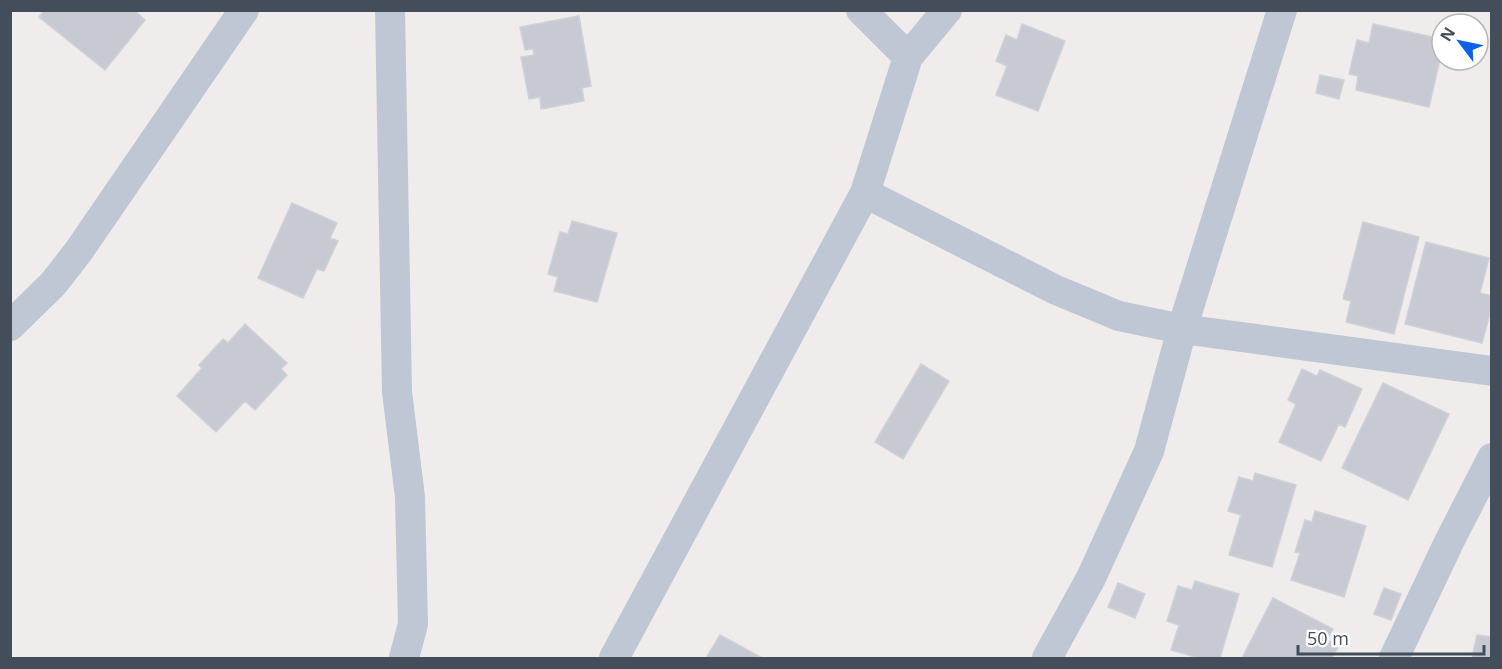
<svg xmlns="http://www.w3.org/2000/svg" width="1502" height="669" viewBox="0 0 1502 669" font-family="'Open Sans',sans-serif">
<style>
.building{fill:#c7cad2;stroke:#cfd1d8;stroke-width:1.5}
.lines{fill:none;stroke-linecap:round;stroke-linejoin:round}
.minor{stroke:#bec7d3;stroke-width:30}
</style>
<rect width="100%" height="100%" fill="#efeceb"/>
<!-- building -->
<path class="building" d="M44,10H134L145,20L105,70L39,17Z
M579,16L591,86L582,88L584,101L541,109L540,97L529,99L521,57L534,55L533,49L525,50L520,27Z
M1022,24L1065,41L1038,111L996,95L1007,66L996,61L1006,35L1017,40Z
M1373,24L1442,39V51L1429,107L1356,90L1358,76L1349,74L1357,40L1369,43Z
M1320,75L1344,80L1339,99L1316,93Z
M292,203L337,223L330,238L338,241L324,271L317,269L303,298L258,278Z
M572,221L617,233L597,302L554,291L558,277L548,274L560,232L568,234Z
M1363,222L1419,237L1394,334L1346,322L1351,301L1343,299Z
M1426,242L1489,258L1480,293L1492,296V306L1482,343L1405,324Z
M245,324L287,363L281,369L287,375L255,410L245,401L216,432L177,396L202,368L199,365L223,339L228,343Z
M921,364L949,381L903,459L875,442Z
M1302,369L1317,376L1320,370L1362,389L1345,427L1339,424L1321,461L1279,442L1296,404L1288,400Z
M1383,383L1449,414L1408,500L1342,468Z
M1255,473L1296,485L1272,567L1229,555L1241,515L1228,511L1239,477L1253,481Z
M1315,511L1366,526L1344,597L1291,580L1300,553L1295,552L1305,520L1312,522Z
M1195,581L1239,594L1220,658H1199L1171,650L1179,625L1167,621L1178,586L1192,590Z
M1118,583L1145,594L1135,618L1108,607Z
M1384,588L1401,594L1391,620L1374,614Z
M1273,598L1333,629L1327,640L1339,646L1332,658H1242Z
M720,635L762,658H706Z
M1477,635L1492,637V658H1472Z"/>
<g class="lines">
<!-- minor -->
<path class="minor" d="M390,10L397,392L410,497L413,624L404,658
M861,10L908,57
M865,193L1056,290L1119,316L1182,329L1492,371
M10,326L53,284L78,252L244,10
M614,658L865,193L908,57L947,10
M1047,658L1091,578L1149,451L1182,329L1282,10
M1394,658L1449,542L1492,458"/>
</g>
<!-- border -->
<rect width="1502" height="669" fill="none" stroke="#434e5a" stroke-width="24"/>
<!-- north arrow -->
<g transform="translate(1460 42) rotate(302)"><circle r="28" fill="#ffffff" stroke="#b4b8bd" stroke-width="1.5"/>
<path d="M0-4.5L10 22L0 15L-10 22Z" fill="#0c61e8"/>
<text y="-9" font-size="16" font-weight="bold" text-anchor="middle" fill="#434e5a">N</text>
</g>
<!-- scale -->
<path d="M1298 645v9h186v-9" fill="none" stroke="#434e5a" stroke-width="3"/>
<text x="1307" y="645" font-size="18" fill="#434e5a" stroke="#ffffff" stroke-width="4.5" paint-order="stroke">50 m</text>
</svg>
